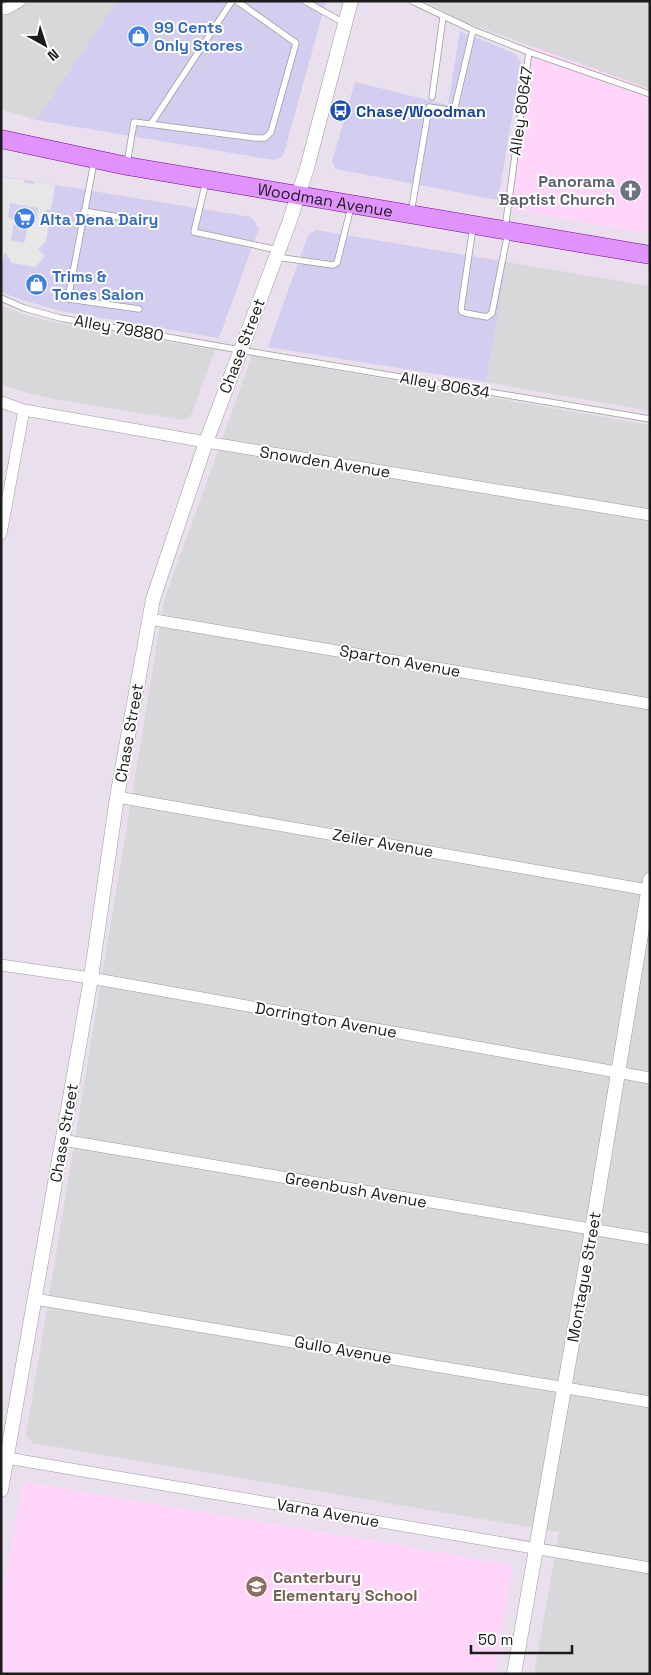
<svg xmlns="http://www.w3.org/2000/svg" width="651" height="1675" viewBox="0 0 651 1675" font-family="'Space Grotesk',sans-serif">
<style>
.residential{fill:#d8d7d9}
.commercial{fill:#d3cdef}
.education{fill:#ffd6f9}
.parking{fill:#e7e7e7;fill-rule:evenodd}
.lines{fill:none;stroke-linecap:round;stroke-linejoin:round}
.service-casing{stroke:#9c9c9c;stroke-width:7}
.minor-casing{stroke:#9c9c9c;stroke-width:12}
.tertiary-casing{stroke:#9c9c9c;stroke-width:15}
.primary-casing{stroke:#770091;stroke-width:19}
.service{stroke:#fff;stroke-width:5.5}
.minor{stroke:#fff;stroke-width:11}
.tertiary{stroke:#fff;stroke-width:14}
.primary{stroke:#e092ff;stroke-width:18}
.labels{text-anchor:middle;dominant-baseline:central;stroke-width:4;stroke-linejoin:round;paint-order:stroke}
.shop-label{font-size:16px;font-weight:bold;fill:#366cbe;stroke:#fff;text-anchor:start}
.transit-label{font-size:16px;font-weight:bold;fill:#164399;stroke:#fff;text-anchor:start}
.street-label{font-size:16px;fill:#1b1b1b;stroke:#fff}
.worship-label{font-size:16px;font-weight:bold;fill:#5b616d;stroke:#fff;text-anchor:end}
.education-label{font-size:16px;font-weight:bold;fill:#785e54;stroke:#fff;text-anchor:start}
</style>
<rect width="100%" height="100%" fill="#eadfed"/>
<!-- residential -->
<path class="residential" d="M1,1H117L36,120L1,109Z
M423,1H650V89L462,21Z
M507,262L650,286V411L486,382Z
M1,305L28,316L53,322L215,350L191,415L188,419L184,420L55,399L27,393L1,384Z
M252,356L650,425V1674H534L559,1532L33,1443L26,1436L164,601Z"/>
<!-- commercial -->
<path class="commercial" d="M117,1H326L284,153L282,157L274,160L36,120Z
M460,31L516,54L521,63L498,200L336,169L332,162L355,82L448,105Z
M1,176L251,217L259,228L219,338L61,311L19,299L1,292Z
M316,230L507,262L486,382L268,347L307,238L311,233Z"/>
<!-- education -->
<path class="education" d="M533,47L650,89V234L512,210Z
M27,1482L509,1564L512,1567V1570L495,1674H1V1602L22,1487Z"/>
<!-- parking -->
<path class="parking" d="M2,177L24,180L25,183L34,184L35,182L55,185L51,210L46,209L49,221L46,242L38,249L44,255L43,259L35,267L12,263L6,253L4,254L3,261H1ZM10,203L38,208L36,222L28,223L25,241L23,243L11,240L14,221L8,217Z"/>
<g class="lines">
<defs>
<path id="service" d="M305,1L344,23
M412,1L473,30L529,52L650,94
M432,97L443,17
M151,124L232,1
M94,162L68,299L139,309
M127,164L134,122L255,138H265L271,132L296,43L237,1
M206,181L194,232L278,250
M84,211L154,223
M411,213L429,107L454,111L473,30
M473,227L461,309L462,312L465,313L487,317L492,313L508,232
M505,229L529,52
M276,257L333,265L337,263L351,207
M1,298L24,308L60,318L240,350L650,419"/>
<path id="minor" d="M1,9H6L20,1
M1,402L24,410L206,442L650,515
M1,534L24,410
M149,619L650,704
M117,797L648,890
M1,965L91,978L650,1078
M62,1140L650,1239
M35,1299L650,1402
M7,1458L650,1568"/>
<path id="tertiary" d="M1,1490L91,978L117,797L153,599L206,442L289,223L307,168L351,1
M514,1674L592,1230L650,880"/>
<g id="primary">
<path id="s1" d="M1,139L127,166L650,255"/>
</g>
</defs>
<!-- service casing -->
<use href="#service" class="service-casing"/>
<!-- minor casing -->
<use href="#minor" class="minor-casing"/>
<!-- tertiary casing -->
<use href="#tertiary" class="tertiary-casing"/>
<!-- primary casing -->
<use href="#primary" class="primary-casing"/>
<!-- service -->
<use href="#service" class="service"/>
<!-- minor -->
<use href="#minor" class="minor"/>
<!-- tertiary -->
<use href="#tertiary" class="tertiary"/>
<!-- primary -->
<use href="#primary" class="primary"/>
</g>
<!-- icons -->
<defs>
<symbol id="shop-disc" viewBox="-11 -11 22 22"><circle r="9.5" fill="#3f7fe0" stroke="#fff"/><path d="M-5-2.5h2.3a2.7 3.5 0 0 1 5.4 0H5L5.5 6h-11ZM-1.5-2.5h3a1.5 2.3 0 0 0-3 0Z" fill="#fff"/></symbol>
<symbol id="bus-disc" viewBox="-11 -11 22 22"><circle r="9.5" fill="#1a4fb4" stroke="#fff"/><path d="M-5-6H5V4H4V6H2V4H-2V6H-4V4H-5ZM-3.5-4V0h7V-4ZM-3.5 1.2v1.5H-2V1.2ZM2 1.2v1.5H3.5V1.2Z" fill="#fff"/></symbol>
<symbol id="church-disc" viewBox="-11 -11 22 22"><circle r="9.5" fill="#6b7280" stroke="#fff"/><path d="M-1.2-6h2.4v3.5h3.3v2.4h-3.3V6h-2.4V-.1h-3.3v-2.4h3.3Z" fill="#fff"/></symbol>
<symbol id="supermarket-disc" viewBox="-11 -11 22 22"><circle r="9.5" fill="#3f7fe0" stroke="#fff"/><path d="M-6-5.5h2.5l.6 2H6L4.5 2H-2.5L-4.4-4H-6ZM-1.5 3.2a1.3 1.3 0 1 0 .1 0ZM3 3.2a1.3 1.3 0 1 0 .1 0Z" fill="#fff"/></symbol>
<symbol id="school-disc" viewBox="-11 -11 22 22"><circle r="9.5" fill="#8d6e63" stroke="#fff"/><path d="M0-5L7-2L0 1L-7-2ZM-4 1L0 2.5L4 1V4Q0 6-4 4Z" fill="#fff"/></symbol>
</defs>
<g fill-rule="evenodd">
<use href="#shop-disc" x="126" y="24" width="25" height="25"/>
<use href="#bus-disc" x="328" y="98" width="25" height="25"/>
<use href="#church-disc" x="618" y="178" width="25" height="25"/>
<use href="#supermarket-disc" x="12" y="206" width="25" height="25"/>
<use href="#shop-disc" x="24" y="272" width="25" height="25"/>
<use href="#school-disc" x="244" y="1574" width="25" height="25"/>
</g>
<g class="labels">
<!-- shop labels -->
<g class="shop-label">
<text x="154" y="27">99 Cents<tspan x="154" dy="18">Only Stores</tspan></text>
<text x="40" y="219">Alta Dena Dairy</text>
<text x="52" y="276">Trims &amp;<tspan x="52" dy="18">Tones Salon</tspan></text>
</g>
<!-- transit labels -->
<g class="transit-label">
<text x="356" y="111">Chase/Woodman</text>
</g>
<!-- street labels -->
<g class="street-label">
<text transform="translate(521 111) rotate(-82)">Alley 80647</text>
<text stroke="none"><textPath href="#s1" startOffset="330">Woodman Avenue</textPath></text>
<text transform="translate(119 328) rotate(10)">Alley 79880</text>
<text transform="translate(242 346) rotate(-69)">Chase Street</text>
<text transform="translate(445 385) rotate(10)">Alley 80634</text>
<text transform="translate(325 462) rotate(9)">Snowden Avenue</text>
<text transform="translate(400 661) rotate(10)">Sparton Avenue</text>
<text transform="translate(129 733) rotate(-80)">Chase Street</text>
<text transform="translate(383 843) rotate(10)">Zeiler Avenue</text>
<text transform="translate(326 1020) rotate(10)">Dorrington Avenue</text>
<text transform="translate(64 1133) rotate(-80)">Chase Street</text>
<text transform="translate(356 1190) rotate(10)">Greenbush Avenue</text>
<text transform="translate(584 1277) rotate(-80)">Montague Street</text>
<text transform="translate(343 1350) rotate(10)">Gullo Avenue</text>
<text transform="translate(328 1513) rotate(10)">Varna Avenue</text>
</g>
<!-- worship labels -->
<g class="worship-label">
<text x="615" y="181">Panorama<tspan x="615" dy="18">Baptist Church</tspan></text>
</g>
<!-- education labels -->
<g class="education-label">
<text x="273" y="1577">Canterbury<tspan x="273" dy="18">Elementary School</tspan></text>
</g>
</g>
<!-- border -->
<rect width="651" height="1675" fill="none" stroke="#1b1b1b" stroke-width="5"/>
<!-- north arrow -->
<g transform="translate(45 45) rotate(141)" stroke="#ffffff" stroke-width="4" paint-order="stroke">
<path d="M0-4L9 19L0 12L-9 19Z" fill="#1b1b1b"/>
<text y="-8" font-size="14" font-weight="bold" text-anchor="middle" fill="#1b1b1b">N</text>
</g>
<!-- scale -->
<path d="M471 1645v8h101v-8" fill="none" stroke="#1b1b1b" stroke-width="2.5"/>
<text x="478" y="1645" font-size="15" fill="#1b1b1b" stroke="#ffffff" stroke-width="4" paint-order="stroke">50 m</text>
</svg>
